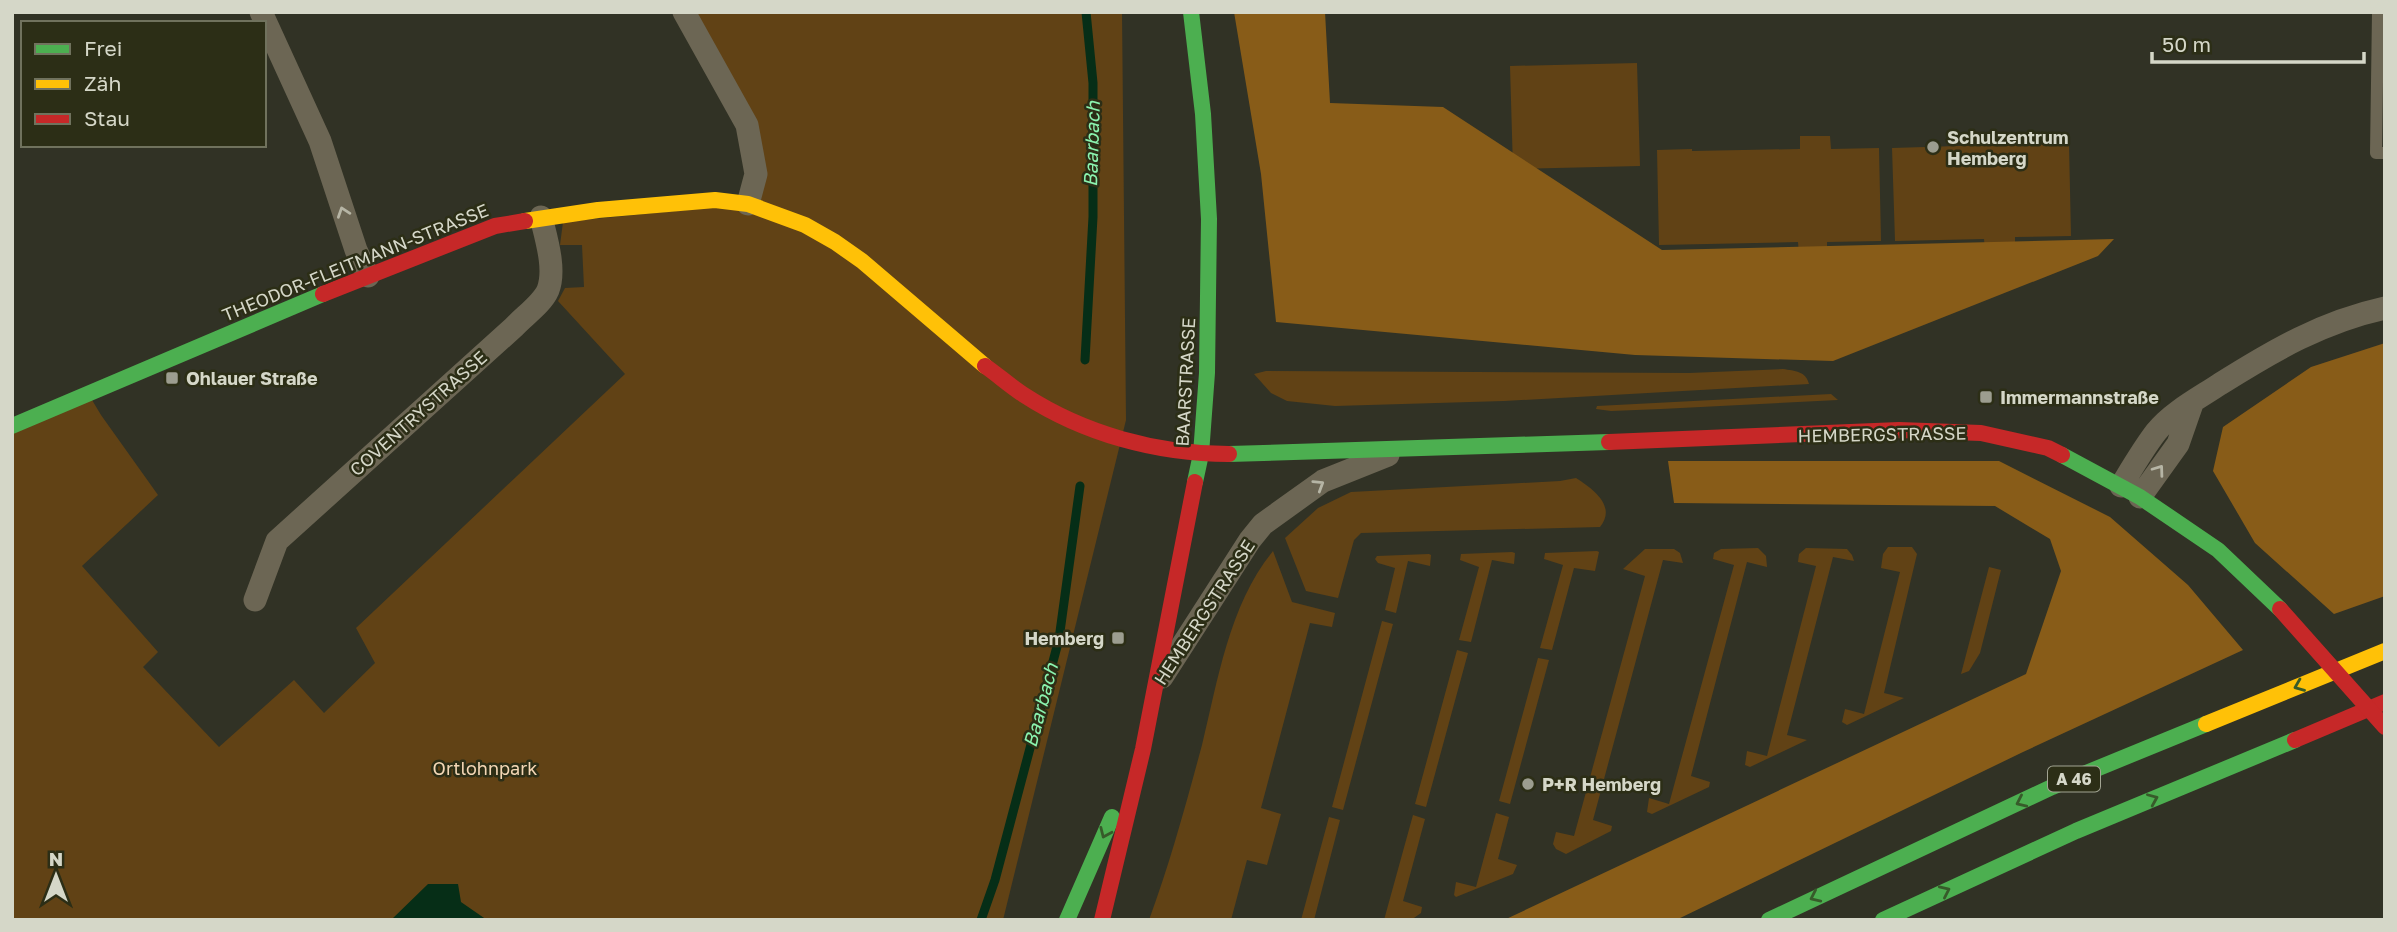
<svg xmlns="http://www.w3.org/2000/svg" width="2397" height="932" viewBox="0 0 2397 932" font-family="'Golos Text',sans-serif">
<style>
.green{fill:#614215}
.forest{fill:#885c18}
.water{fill:#062e17}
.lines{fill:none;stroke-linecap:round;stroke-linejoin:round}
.stream{stroke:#062e17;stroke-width:9}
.lane{stroke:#6c6654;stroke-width:12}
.street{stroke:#6c6654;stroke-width:23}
.fast{stroke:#4caf50;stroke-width:16}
.slow{stroke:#ffc107;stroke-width:16}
.jam{stroke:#c62828;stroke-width:16}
.jam-bridge{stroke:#c62828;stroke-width:16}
.oneway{stroke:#b6b5a5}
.oneway2{stroke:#375b2a}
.poi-dot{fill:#9c9d8f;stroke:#2c2e16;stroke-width:2.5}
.labels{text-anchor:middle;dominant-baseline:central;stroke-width:5;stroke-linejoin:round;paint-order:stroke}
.shield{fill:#2c2e16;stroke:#a2a493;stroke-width:2}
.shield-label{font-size:16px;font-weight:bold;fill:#d5d7c8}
.poi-label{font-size:18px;font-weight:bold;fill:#d5d7c8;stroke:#2c2e16;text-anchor:start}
.street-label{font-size:18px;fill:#d5d7c8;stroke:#2c2e16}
.park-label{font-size:18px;fill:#f4d7b5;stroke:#2c2e16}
.water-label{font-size:19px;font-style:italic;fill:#8bf4af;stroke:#2c2e16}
</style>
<rect width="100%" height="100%" fill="#313225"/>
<!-- green -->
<path class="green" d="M691,12H1122L1126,420L1003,920H12V429L89,395L101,415L158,495L82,566L158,652L143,667L219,747L294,680L324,713L375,663L356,628L625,374L558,301L565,288L584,287L582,245H560L563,222L748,204L741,127Z
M1637,63L1640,166L1513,169L1510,66Z
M1991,133H2020L2021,145L2069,144L2071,236L2015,237V251L1985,252L1984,239L1895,241L1892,148L1991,145Z
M1800,136H1830L1831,149L1879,148L1881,241L1827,242V254L1799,255L1798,242L1659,245L1657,150L1692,149V151L1800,149Z
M1783,369C1795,371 1806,371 1809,384L1504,401L1335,406L1287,401L1271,393L1254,374L1266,371L1689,373Z
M1831,394L1838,400L1661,409L1611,411L1596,409L1597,406Z
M1576,478C1593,489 1617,506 1600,527L1361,533L1354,540L1338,598L1306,591L1285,538L1318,508L1351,492L1560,481Z
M1888,547H1912L1917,554L1884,693L1904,698L1847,725L1842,722L1845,709L1864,714L1900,572L1881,568L1883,554Z
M1758,548L1766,556L1767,567L1747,562L1691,776L1710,782L1709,787L1652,814L1647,812L1649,798L1669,804L1734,565L1713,559L1714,553L1721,549Z
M1806,548L1847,549L1852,555L1854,561L1833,557L1787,735L1807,740L1750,767L1745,765L1747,751L1767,756L1816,566L1798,562L1799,554Z
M1645,549H1674L1680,553L1683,563L1663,560L1593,820L1612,826L1611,831L1566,854L1556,849L1553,844L1556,832L1574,836L1645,576L1623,569Z
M1273,551L1292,602L1335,613L1332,627L1310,623L1261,808L1281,814L1267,865L1247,860L1231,920H1149C1170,863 1186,804 1202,745C1218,680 1229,605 1273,551Z
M1597,551L1599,552L1595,571L1574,568L1552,650L1540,648L1563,565L1544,559L1545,553Z
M1512,552L1515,553L1514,564L1492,560L1471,642L1459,640L1479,567L1460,560L1461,554Z
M1429,554L1431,555L1430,566L1408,561L1396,613L1385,610L1395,568L1378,563L1375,559L1377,556Z
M1989,567L2001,570L1980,653L1969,671L1961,674Z
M1382,621L1393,624L1343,810L1332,807Z
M1457,650L1468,653L1426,807L1415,804Z
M1538,658L1549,660L1510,804L1499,801Z
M1496,813L1509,817L1498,859L1517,865L1513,874L1456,897L1454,895L1456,882L1476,887Z
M1413,815L1425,819L1403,901L1422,907L1421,913L1411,920H1384Z
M1329,817L1340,820L1314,920H1301Z"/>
<!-- forest -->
<path class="forest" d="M1234,12H1325L1330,103L1443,107L1662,250L2114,239L2098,256L1833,361L1635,355L1276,322L1261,174Z
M2385,343V596L2334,614L2255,543L2213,471L2223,427L2311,367Z
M1668,461H1999L2110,517L2188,585L2243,650L2023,752L1676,920H1504L2026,674L2061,571L2050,539L1995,506L1674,503Z"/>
<!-- water -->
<path class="water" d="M428,884H458L461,902L487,920H391Z"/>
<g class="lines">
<!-- stream -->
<path class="stream" d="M1085,360L1093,217V83L1086,12
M981,920L995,880L1059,639L1080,486"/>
<!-- lane -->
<path class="lane" d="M2378,12L2376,153H2385"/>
<!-- street -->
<path class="street" d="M261,12L320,141L356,250L368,276
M684,12L747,125L756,174L748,204
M2121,486C2132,468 2143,449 2156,432C2172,412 2199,398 2220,384C2274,350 2322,322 2385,308
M2140,497L2178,444L2193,401
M255,600L277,541L514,327C524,316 542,304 548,290C556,269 546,238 541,217
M1162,677L1250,540L1263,524L1323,481L1388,455"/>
<!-- fast -->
<path class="fast" d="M1191,12L1203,114L1209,219L1207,373L1201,454L1195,482
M12,426L323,294
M1229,454L1609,442
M2062,455L2140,497L2218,550L2280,609
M1067,920L1112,817
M1769,920L2052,787L2206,724
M1883,920L2076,831L2295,740"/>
<!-- slow -->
<path class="slow" d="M525,221L598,210L715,200L748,204L805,225L835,242L862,261L985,366
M2206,724L2385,651"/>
<!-- jam -->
<path class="jam" d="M323,294L495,226L525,221
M985,366C998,375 1010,386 1024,395C1084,434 1157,454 1229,454
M1609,442L1899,430L1981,433L2048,448L2062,455
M2295,740L2385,702
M1102,920L1143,749L1195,482"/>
<!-- jam-bridge -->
<path class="jam-bridge" d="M2280,609L2385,727"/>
</g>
<!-- one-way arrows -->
<defs><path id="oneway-chevron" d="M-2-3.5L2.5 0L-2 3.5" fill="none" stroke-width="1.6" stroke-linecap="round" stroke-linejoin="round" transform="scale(1.75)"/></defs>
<g class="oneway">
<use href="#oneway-chevron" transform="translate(343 212) rotate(-109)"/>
<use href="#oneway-chevron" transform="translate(2159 470) rotate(-54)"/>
<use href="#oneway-chevron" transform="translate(1319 485) rotate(-32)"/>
</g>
<g class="oneway2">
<use href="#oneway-chevron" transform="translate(2299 686) rotate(158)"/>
<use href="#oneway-chevron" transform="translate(2153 799) rotate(-23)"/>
<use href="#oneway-chevron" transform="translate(2021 802) rotate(155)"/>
<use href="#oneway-chevron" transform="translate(1105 833) rotate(114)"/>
<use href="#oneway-chevron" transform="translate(1945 891) rotate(-25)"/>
<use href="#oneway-chevron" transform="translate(1815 897) rotate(155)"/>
</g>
<!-- markers -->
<g class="poi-dot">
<circle cx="1933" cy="147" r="7"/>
<rect x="165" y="371" width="14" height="14" rx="3.5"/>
<rect x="1979" y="390" width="14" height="14" rx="3.5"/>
<rect x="1111" y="631" width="14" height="14" rx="3.5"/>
<circle cx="1528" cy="784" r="7"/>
</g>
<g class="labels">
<!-- shield labels -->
<rect class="shield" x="2048" y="766.5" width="52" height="25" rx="5"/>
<g class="shield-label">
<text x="2074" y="779">A 46</text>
</g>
<!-- poi labels -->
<g class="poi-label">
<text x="1947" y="137">Schulzentrum<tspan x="1947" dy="21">Hemberg</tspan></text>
<text x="186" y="378">Ohlauer Straße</text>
<text x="2000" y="397">Immermannstraße</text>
<text x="1104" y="638" text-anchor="end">Hemberg</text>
<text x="1542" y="784">P+R Hemberg</text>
</g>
<!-- street labels -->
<g class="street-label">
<text transform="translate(355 262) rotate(-22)">THEODOR-FLEITMANN-STRASSE</text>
<text transform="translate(1185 382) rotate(-87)">BAARSTRASSE</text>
<text transform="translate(418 413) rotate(-42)">COVENTRYSTRASSE</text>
<text transform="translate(1882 434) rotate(-1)">HEMBERGSTRASSE</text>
<text transform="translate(1204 612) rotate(-57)">HEMBERGSTRASSE</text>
</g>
<!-- park labels -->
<g class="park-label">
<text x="485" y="768">Ortlohnpark</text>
</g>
<!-- water labels -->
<g class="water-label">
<text transform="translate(1091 144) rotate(-88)">Baarbach</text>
<text transform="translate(1040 705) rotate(-75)">Baarbach</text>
</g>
</g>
<!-- border -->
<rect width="2397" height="932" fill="none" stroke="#d5d7c8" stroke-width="28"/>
<!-- legend -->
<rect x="21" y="21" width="245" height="126" fill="#2c2e16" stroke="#70725d" stroke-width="2"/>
<rect x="35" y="44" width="35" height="10" fill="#4caf50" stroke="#70725d" stroke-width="2"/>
<text x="84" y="56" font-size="21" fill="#d5d7c8">Frei</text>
<rect x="35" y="79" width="35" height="10" fill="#ffc107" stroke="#70725d" stroke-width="2"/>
<text x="84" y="91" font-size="21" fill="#d5d7c8">Zäh</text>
<rect x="35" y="114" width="35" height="10" fill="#c62828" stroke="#70725d" stroke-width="2"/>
<text x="84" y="126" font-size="21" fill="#d5d7c8">Stau</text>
<!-- north arrow -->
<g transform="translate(56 876)" stroke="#2c2e16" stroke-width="5" paint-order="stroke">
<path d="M0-5L12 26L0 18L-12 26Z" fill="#d5d7c8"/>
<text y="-10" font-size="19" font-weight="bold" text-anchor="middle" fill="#d5d7c8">N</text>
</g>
<!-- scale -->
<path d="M2152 52v10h212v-10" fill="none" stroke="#d5d7c8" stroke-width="3.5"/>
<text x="2162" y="52" font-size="21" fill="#d5d7c8" stroke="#2c2e16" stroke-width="5" paint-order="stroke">50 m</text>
</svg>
